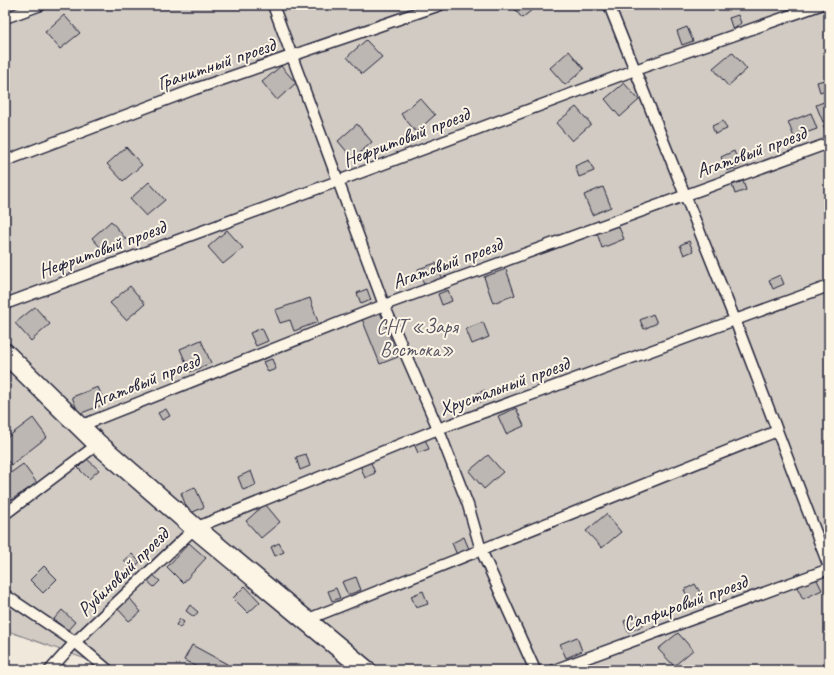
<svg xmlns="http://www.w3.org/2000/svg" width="834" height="675" viewBox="0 0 834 675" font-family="Caveat,sans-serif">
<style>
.green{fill:#d1cbc3;stroke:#7a767f}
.building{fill:#bcb7b3;stroke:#22223b}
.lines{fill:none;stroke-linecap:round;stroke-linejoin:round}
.lane-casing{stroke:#22223b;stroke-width:13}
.street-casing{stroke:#22223b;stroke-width:22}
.lane{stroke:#fcf5e5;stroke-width:10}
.street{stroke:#fcf5e5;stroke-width:19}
.labels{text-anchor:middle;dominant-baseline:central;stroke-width:4;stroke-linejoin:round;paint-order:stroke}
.street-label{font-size:20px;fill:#22223b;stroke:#fcf5e5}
.park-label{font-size:20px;fill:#575564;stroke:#fcf5e5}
</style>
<rect width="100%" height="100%" fill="#efe8db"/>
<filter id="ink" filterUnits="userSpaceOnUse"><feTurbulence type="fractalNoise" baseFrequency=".025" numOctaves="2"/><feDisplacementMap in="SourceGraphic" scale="8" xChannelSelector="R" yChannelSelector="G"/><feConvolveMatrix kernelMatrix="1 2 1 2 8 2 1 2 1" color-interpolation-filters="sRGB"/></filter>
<g filter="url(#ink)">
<!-- green -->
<path class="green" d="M5,5H829V670H116L5,630Z"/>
<!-- building -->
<path class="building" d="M511,5H538L522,18Z
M787,5H799L789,9Z
M64,15L80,33L60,49L45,32Z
M738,15L741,23L733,30L729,18Z
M687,27L693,41L682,45L677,31Z
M366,40L382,57L362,74L347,57Z
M569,51L584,69L565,85L550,68Z
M732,52L747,69L728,86L713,68Z
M281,66L296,83L277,100L262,82Z
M828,79L829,83V89L820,92L817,82Z
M624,83L639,100L620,117L605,99Z
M420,98L435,115L416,132L401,114Z
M829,100V120L823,122L816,105Z
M576,107L591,124L572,141L556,123Z
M811,113L817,129L794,137L788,122Z
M723,121L727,129L715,134L712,126Z
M357,124L372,142L353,159L338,141Z
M829,124V136L828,137L823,126Z
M126,147L142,165L123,181L107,164Z
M734,151L740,166L727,171L721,157Z
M589,160L594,171L579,177L575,166Z
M743,181L746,190L735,194L732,185Z
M149,182L165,200L146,216L130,199Z
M603,187L611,207L592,215L584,195Z
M111,221L126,239L107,255L92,238Z
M618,225L624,239L602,248L597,233Z
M227,230L243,248L223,264L208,247Z
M689,241L693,251L684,255L680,245Z
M436,263L442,278L424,285L418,269Z
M506,269L515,295L493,303L484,277Z
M780,275L784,284L773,289L769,280Z
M130,286L145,304L126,320L110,303Z
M367,289L371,300L361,304L357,293Z
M448,290L452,301L442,305L438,294Z
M310,298L318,322L294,331L290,320L280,323L275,310Z
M35,307L50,324L31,341L15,323Z
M380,312L398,357L380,364L362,319Z
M653,314L657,323L644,329L640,320Z
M483,322L489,337L472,344L466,329Z
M262,328L268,341L256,346L250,333Z
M201,340L211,363L190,372L180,349Z
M272,359L276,369L268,372L263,362Z
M98,387L105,404L79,414L72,397Z
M485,390L489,399L480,402L476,394Z
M516,408L524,426L506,434L498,416Z
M166,409L170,416L162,420L158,413Z
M33,418L47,437L11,465L5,458V439Z
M425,439L429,449L418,453L414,444Z
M306,454L310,466L300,470L296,457Z
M488,455L503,472L484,489L469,471Z
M87,459L99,470L89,479L78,468Z
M370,460L375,473L365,478L360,465Z
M23,464L37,483L11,500L5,492V477Z
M251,471L256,485L243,490L238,477Z
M195,487L204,507L189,514L181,493Z
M265,504L280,522L261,538L246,521Z
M606,514L621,532L602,548L586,531Z
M464,537L469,549L457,555L452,543Z
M189,543L206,558L183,583L167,567Z
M279,543L284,552L275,556L271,547Z
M132,554L140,562L132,569L124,561Z
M44,566L57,579L43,593L30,580Z
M152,574L160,581L154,587L146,580Z
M356,577L361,590L348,595L342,582Z
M816,578L822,590L803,599L797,587Z
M695,584L704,599L693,605L684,590Z
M245,586L260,602L248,613L233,598Z
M336,588L340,598L332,601L328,591Z
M423,591L428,604L416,608L411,596Z
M128,596L141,612L129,621L116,607Z
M190,605L198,612L194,617L186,611Z
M62,610L75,622L67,631L54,619Z
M638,615L643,626L628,632L624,621Z
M180,619L184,622L180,628L176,625Z
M678,633L693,650L674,666L658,649Z
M577,637L582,651L566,658L560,644Z
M192,645L227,664L224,670H202L184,660Z
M589,662L593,670H570Z
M321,665L329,670H317Z"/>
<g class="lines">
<defs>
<path id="lane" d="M273,5L384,305L440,433L468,505L481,550L535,670
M609,5L735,320L829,567
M5,18L41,5
M5,161L195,89L440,5
M5,304L338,181L635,70L820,5
M80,426L384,305L829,143
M5,514L98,444
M5,595L75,642L108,670
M306,620L777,431
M50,670L75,642L195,528L438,429L735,320L829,286
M554,670L829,569"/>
<path id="street" d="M5,353L98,444L195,528L366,670"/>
</defs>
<!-- lane casing -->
<use href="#lane" class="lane-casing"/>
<!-- street casing -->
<use href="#street" class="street-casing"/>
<!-- lane -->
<use href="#lane" class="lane"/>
<!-- street -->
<use href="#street" class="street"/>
</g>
</g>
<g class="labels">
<!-- street labels -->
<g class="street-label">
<text transform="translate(216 64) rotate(-19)">Гранитный проезд</text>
<text transform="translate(406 137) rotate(-21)">Нефритовый проезд</text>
<text transform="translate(751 152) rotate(-20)">Агатовый проезд</text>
<text transform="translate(102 249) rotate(-20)">Нефритовый проезд</text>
<text transform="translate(447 263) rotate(-20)">Агатовый проезд</text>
<text transform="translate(145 381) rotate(-22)">Агатовый проезд</text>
<text transform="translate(504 386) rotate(-20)">Хрустальный проезд</text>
<text transform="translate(123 572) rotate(-44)">Рубиновый проезд</text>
<text transform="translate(685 603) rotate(-20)">Сапфировый проезд</text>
</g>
<!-- park labels -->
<g class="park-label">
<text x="417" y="326">СНТ «Заря<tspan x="417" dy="23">Востока»</tspan></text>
</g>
</g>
<!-- margin -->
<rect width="834" height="675" fill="none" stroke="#fcf5e5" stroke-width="20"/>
<rect x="10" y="10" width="814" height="655" fill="none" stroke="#22223b" stroke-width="1.5" filter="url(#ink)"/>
</svg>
